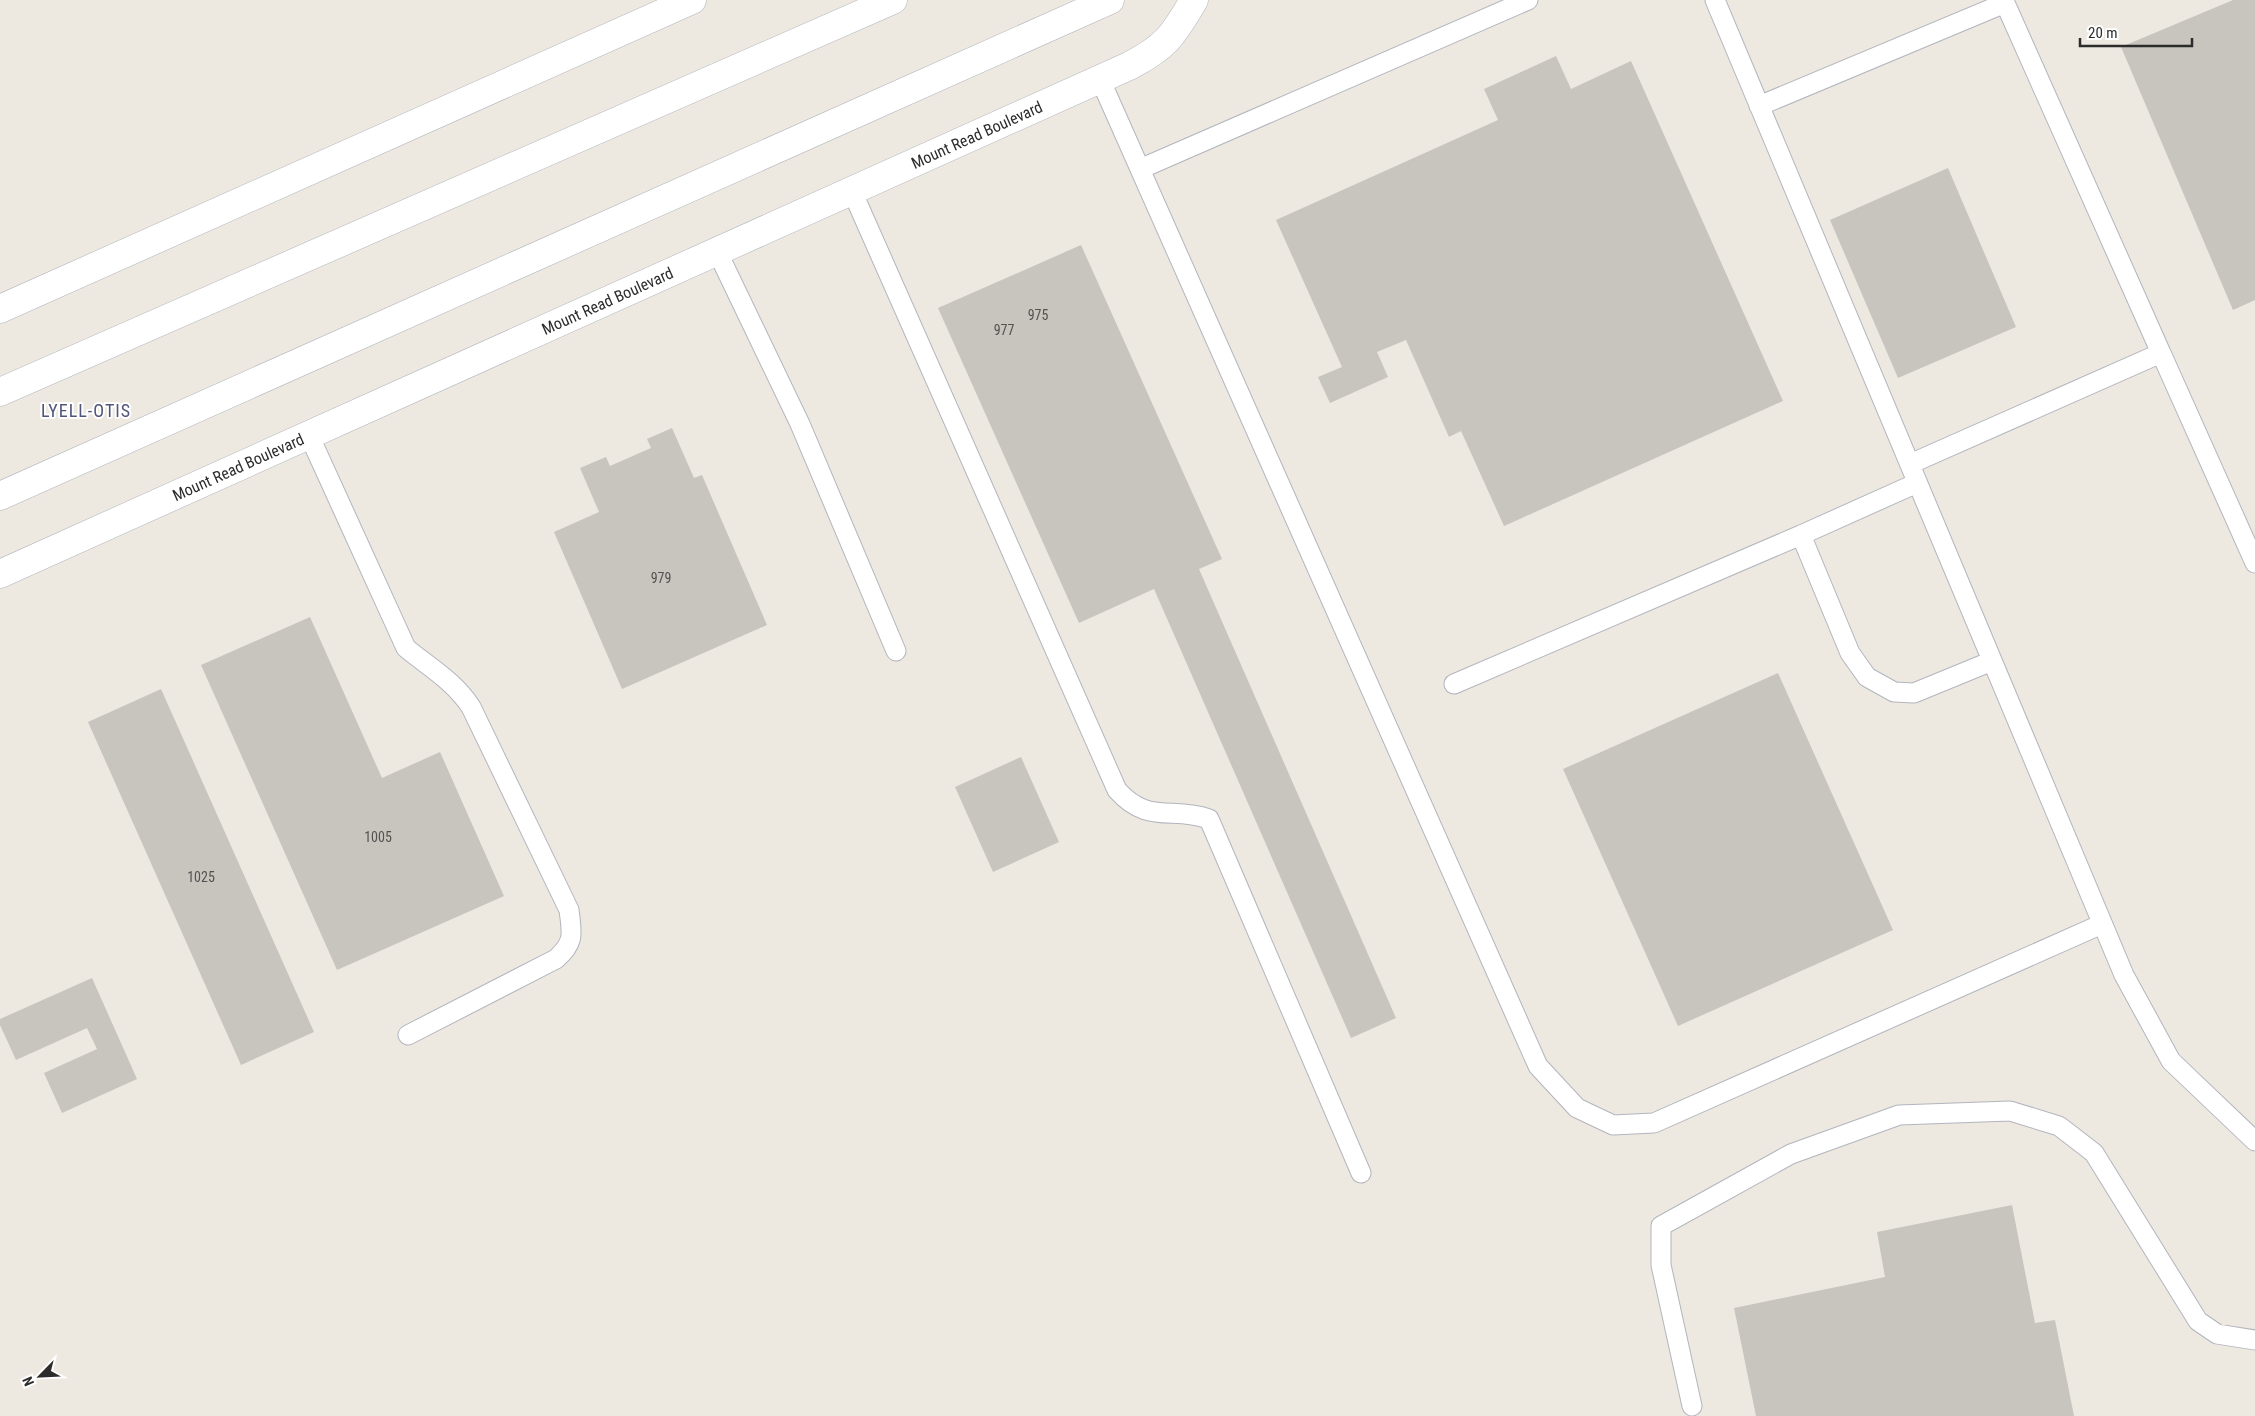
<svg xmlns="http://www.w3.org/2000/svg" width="2255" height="1416" viewBox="0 0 2255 1416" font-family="'Roboto Condensed',sans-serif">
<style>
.building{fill:#c8c5bf}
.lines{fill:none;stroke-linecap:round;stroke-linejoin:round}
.lane-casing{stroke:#b3b5be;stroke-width:21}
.street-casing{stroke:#b3b5be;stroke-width:29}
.secondary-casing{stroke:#b3b5be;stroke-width:29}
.lane{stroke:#fff;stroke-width:19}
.street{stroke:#fff;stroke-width:28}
.secondary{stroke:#fff;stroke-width:28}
.labels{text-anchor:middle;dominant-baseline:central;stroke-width:4;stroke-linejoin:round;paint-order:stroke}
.number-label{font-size:14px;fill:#535251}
.street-label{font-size:16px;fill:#2c2c2c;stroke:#fff}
.neighbourhood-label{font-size:18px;letter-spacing:1px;fill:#50557a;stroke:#fff}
</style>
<rect width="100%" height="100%" fill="#ede8e0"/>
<!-- building -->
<path class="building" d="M2233,0H2255V300L2233,310L2121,47Z
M1556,56L1571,89L1631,61L1783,401L1504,526L1461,431L1449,437L1406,340L1377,352L1388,377L1330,403L1318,377L1342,367L1276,220L1498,120L1484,89Z
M1948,168L2016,327L1898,378L1830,220Z
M1081,245L1222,559L1199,569L1396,1018L1351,1038L1154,589L1079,623L938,308Z
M672,428L694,478L702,475L767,625L622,689L554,532L599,512L580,468L606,457L610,466L651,448L647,439Z
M310,617L382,778L440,752L504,896L337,970L201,665Z
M1778,673L1893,930L1678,1026L1563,769Z
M161,689L314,1032L241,1065L88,722Z
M1021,757L1059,842L993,872L955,787Z
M92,978L137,1079L62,1113L44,1073L97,1049L87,1028L16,1060L0,1025V1019Z
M2012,1205L2035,1323L2055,1320L2074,1416H1756L1734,1308L1885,1277L1877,1232Z"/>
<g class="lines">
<defs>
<path id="lane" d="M1715,0L2124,975L2171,1061L2255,1141
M1100,79L1538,1066L1577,1108L1613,1125L1654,1123L2102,924
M1759,106L2005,3L2161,353L1910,464
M1140,169L1528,0
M852,191L1117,790C1148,825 1172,806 1209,819L1361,1173
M717,251L800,424L896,651
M2161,353L2255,563
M309,435L406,648C429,667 454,681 471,707L569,910C572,934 575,942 556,959L408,1035
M1917,483L1801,535L1850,653L1867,677L1894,692L1914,693L1992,661
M1454,684L1801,535
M1692,1406L1661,1265V1226L1791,1154L1899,1115L2010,1111L2059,1126L2094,1153L2198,1321L2217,1334L2255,1340"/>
<g id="street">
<path d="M0,309L692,0"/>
<path id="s1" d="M0,574L1129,66C1166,47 1173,36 1194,0"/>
</g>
<path id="secondary" d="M0,392L893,0
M0,496L1110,0"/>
</defs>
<!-- lane casing -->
<use href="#lane" class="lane-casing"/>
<!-- street casing -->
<use href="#street" class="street-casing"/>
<!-- secondary casing -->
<use href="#secondary" class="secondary-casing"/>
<!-- lane -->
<use href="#lane" class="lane"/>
<!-- street -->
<use href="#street" class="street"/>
<!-- secondary -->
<use href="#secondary" class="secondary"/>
</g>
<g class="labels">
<!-- number labels -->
<g class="number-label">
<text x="1038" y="315">975</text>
<text x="1004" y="330">977</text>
<text x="661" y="578">979</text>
<text x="378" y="837">1005</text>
<text x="201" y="877">1025</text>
</g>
<!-- street labels -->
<g class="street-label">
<text stroke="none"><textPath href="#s1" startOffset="1071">Mount Read Boulevard</textPath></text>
<text stroke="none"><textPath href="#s1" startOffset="666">Mount Read Boulevard</textPath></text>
<text stroke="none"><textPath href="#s1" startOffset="261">Mount Read Boulevard</textPath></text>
</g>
<!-- neighbourhood labels -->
<g class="neighbourhood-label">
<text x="86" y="410">LYELL-OTIS</text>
</g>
</g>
<!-- north arrow -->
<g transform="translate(40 1376) rotate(246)" stroke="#ffffff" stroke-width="4" paint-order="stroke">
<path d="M0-4L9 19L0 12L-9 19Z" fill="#2c2c2c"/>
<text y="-8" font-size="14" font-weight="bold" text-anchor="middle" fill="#2c2c2c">N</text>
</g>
<!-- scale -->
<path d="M2080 38v8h112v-8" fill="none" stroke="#2c2c2c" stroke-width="2.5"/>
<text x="2088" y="38" font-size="15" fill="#2c2c2c" stroke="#ffffff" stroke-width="4" paint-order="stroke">20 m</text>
</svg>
